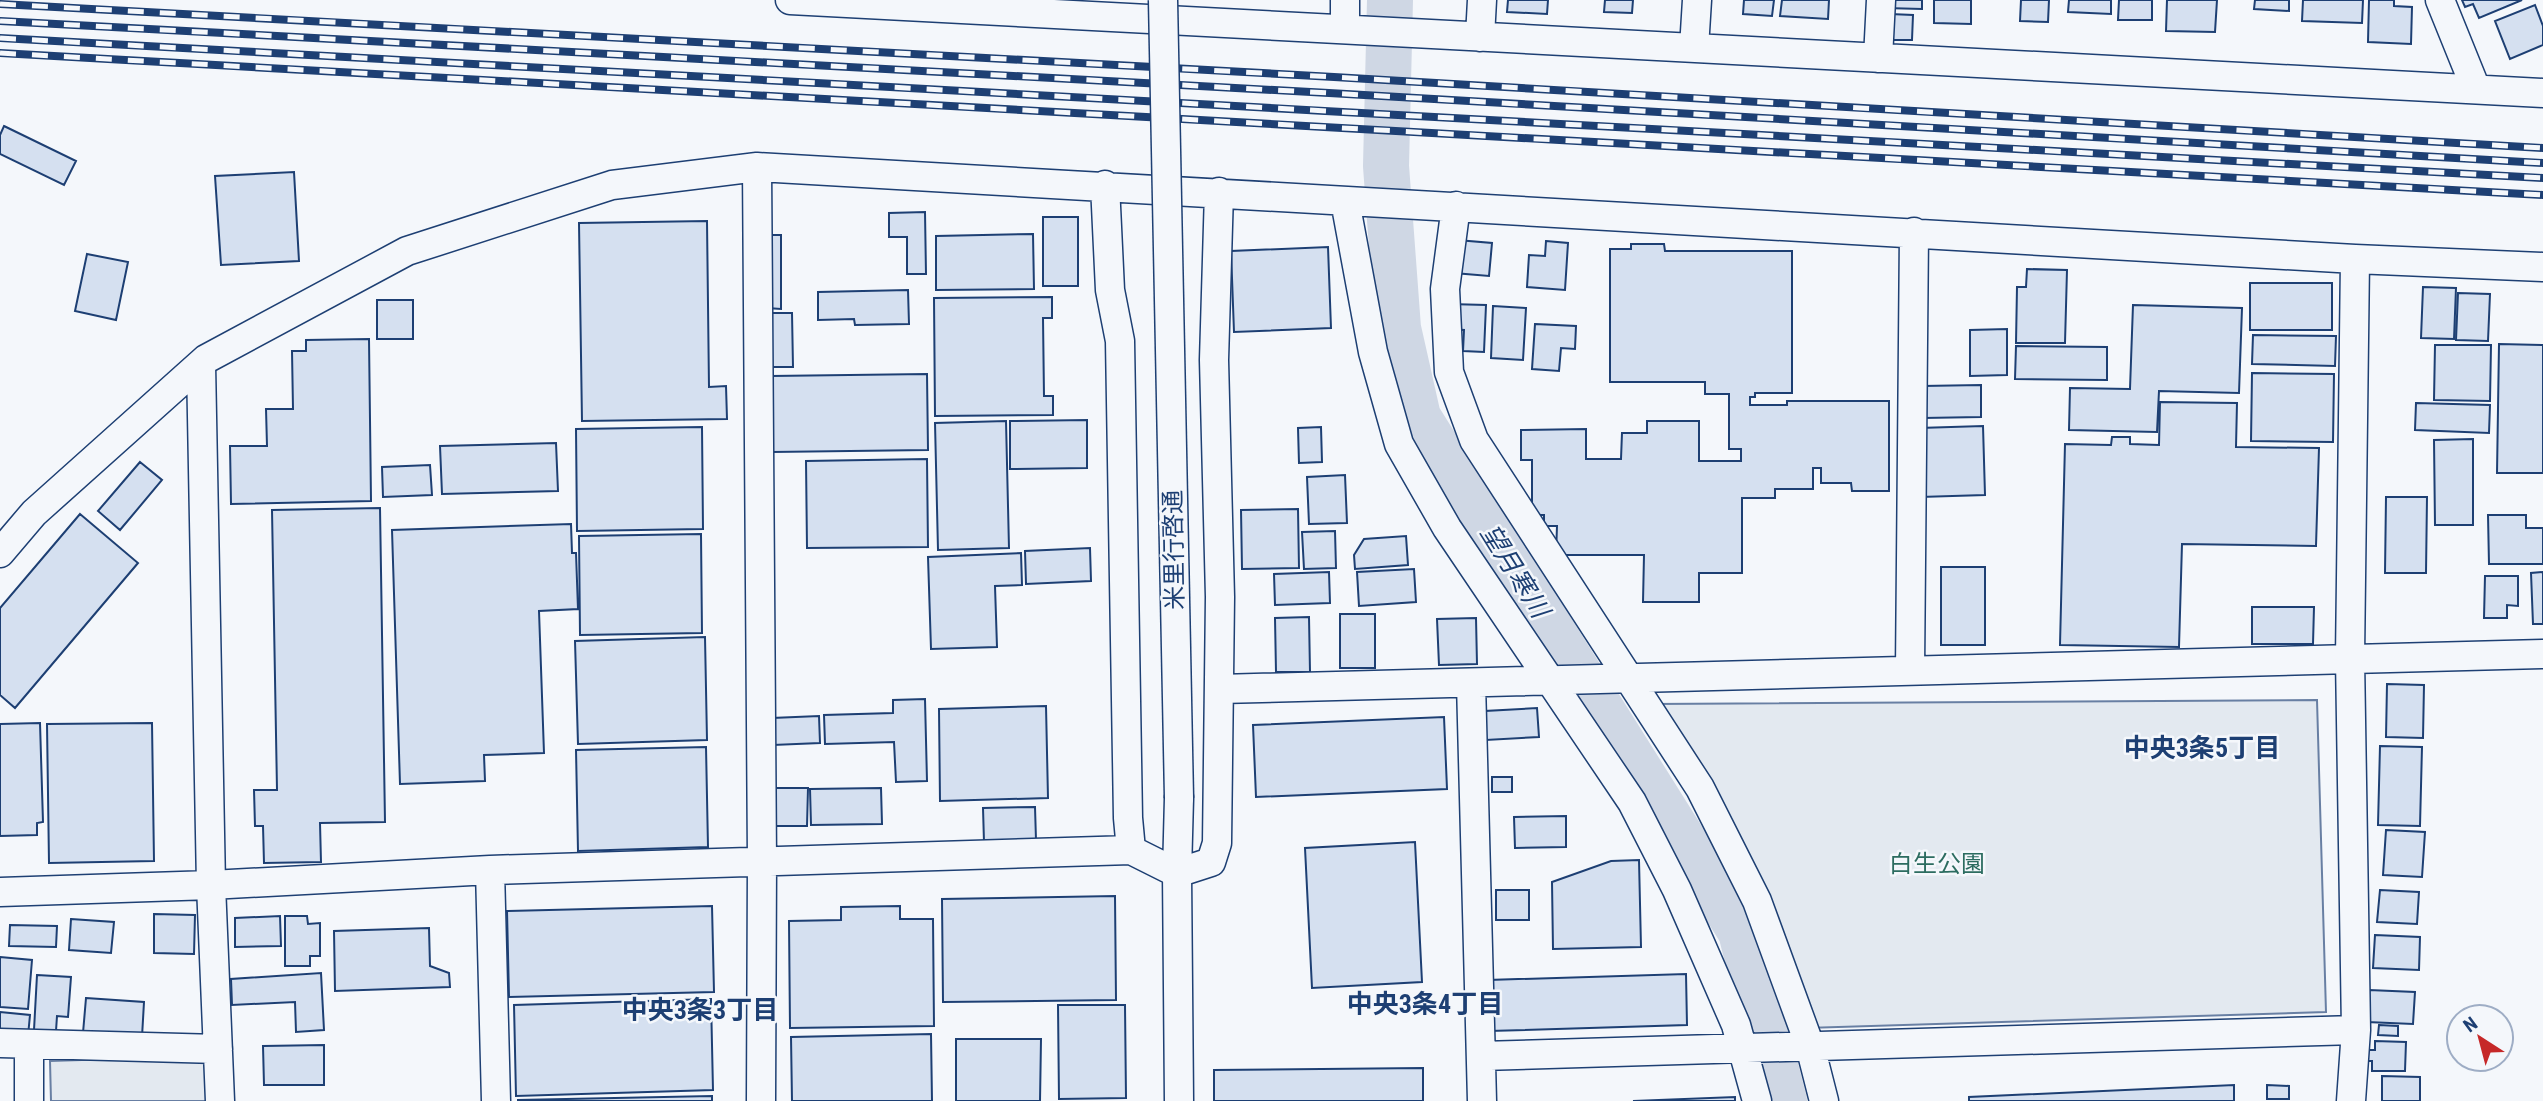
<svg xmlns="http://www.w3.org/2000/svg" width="2543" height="1101" viewBox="0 0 2543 1101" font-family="'Roboto Condensed','Noto Sans JP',sans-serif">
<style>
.green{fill:#e3e9f0;stroke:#687fa3;stroke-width:2}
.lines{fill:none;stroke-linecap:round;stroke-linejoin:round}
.river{stroke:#cfd7e4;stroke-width:46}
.building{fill:#d5e0f0;stroke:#1d3f73;stroke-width:2}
.minor-casing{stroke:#1d3f73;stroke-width:31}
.minor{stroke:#f4f7fb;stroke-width:28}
.rail-casing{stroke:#1d3f73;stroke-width:8}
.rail{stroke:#f4f7fb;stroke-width:5;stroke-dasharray:16;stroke-linecap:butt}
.minor-bridge-casing{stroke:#1d3f73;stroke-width:31;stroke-linecap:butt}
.minor-bridge{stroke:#f4f7fb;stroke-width:28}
.labels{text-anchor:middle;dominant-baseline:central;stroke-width:5;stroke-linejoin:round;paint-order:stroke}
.street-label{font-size:24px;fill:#1d3f73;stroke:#f4f7fb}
.park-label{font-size:24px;fill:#2c6c60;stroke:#f4f7fb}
.water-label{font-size:26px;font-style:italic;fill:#1d3f73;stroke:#f4f7fb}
.neighbourhood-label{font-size:26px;font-weight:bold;fill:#1d3f73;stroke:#f4f7fb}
</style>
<rect width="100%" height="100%" fill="#f4f7fb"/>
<!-- green -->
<path class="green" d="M2317,700L2326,1012L1806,1028L1652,704Z
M208,1056L209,1101H51L50,1061Z"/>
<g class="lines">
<!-- river -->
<path class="river" d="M1390,0L1386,166L1398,328L1418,417L1741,932L1784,1101"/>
</g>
<!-- building -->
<path class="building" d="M1508,0H1548L1547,14L1507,12Z
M1605,0H1633L1632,13L1604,12Z
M1744,0H1774L1772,16L1743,14Z
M1782,0H1829L1828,19L1780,16Z
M1885,0H1922V9L1885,8Z
M1934,0H1971V24L1934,23Z
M2021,0H2049L2048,22L2020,21Z
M2069,0H2111V14L2068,12Z
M2119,0H2152V20H2118Z
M2167,0H2217L2215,32L2166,31Z
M2255,0H2289V11L2254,9Z
M2303,0H2363L2362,23L2302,21Z
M2369,0H2394V6L2412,7L2411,44L2368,42Z
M2462,0H2522L2479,18L2473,4L2465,7Z
M2535,5L2543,26V45L2510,59L2495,21Z
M1890,14L1913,15L1912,40H1889Z
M4,126L76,161L64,185L0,154V135Z
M294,172L299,261L221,265L215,176Z
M925,212L926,274H907V237H889V213Z
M1043,217H1078V286H1043Z
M707,221L709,387L726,386L727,419L582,421L579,223Z
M1033,234L1034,289L936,290V236Z
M768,235H781V309L767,308Z
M1457,240L1492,243L1489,276L1454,273Z
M1546,241L1568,243L1565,290L1527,287L1529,255L1545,256Z
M1631,244H1664L1665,251H1792V393H1755V397H1750V405H1787V401H1889V491H1852L1851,483H1821V468H1813V489H1775V498H1742V573H1699V602H1643L1644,555H1556L1557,526H1544V515H1532V460H1521V430L1586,429V459H1621L1622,433H1647V421H1699V461H1741V449H1729V394H1705V382H1610V249H1631Z
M1328,247L1331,328L1234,332L1231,251Z
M87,254L128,262L116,320L75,311Z
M2027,269L2067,270L2065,343H2016L2017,287H2026Z
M2250,283H2332V330H2250Z
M2423,287L2456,288L2454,339L2421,338Z
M908,290L909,324L855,325L854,319L818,320V292Z
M2458,293L2490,294L2488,341L2456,340Z
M1052,297V318H1043L1044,396H1053V415L935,416L934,298Z
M377,300H413V339H377Z
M1449,304L1486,305L1484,352L1463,351L1464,330L1448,329Z
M2133,305L2242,308L2239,393L2159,391L2157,432L2069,430L2070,388L2130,389Z
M1493,306L1526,308L1523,360L1491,358Z
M766,313H792L793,367H766Z
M1535,324L1576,326L1575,349L1561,348L1559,371L1532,369Z
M2007,329V375L1970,376V330Z
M2253,335L2336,336L2335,366L2252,364Z
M369,339L371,501L231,504L230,446H267L266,409H293L292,351H306V340Z
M2499,344L2543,345V473H2497Z
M2435,345H2491L2490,401L2434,400Z
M2016,346L2107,347V380L2015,379Z
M2252,373L2334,374L2333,442L2251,441Z
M927,374L928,450L772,452L771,376Z
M1981,385V417L1923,418L1922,386Z
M2160,402L2237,403L2236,447L2319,448L2316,546L2182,544L2179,647L2060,645L2065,444L2111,445L2112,437H2130V444L2159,445Z
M2416,403L2490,405L2489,433L2415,430Z
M1087,420V468L1010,469V421Z
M1006,421L1009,548L938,550L935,423Z
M1983,426L1985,495L1920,497L1919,428Z
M702,427L703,529L577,531L576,429Z
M1321,427L1322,462L1299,463L1298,428Z
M2473,439V525H2435L2434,440Z
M556,443L558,491L442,494L440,446Z
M927,459L928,547L807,548L806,461Z
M140,462L162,480L120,530L98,511Z
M430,465L432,495L383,497L382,467Z
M1345,475L1347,523L1309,524L1307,477Z
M2386,497H2427L2426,573H2385Z
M380,508L385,822L320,823L321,862L264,863L263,826H255L254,790H277L272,510Z
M1298,509L1299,568L1242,569L1241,510Z
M80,514L138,563L15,708L0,695V608Z
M2488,515H2526V528H2543V564H2489Z
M571,524L572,553H576L578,609L539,611L544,753L484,755L485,781L400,784L392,530Z
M1335,531L1336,568L1304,569L1302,532Z
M701,534L702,633L580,635L579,536Z
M1406,536L1408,565L1355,569L1354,555L1364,539Z
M1090,548L1091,581L1026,584L1025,551Z
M1021,553L1022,585L995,586L997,647L931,649L928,557Z
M1941,567H1985V645H1941Z
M1414,569L1416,602L1359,606L1357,572Z
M1329,572L1330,603L1275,605L1274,574Z
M2543,572V624H2533L2531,573Z
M2485,576H2518V606L2507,605V618H2484Z
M2252,607H2314L2313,644H2252Z
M1340,614H1375V668H1340Z
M1309,617L1310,672H1276L1275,618Z
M1476,618L1477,664L1439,665L1437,619Z
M705,637L707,740L578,744L575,641Z
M2387,684L2424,685L2423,738L2386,737Z
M925,699L927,781L896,782L894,742L825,744L824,715L893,713V700Z
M1046,706L1048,798L940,801L939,709Z
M1537,708L1539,737L1486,740L1485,711Z
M819,716L820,743L773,745L772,718Z
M1444,717L1447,789L1256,797L1253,725Z
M40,723L43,822L37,823V835L0,836V724Z
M152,723L154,861L49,863L47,724Z
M2380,746L2422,747L2420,826L2378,825Z
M706,747L708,847L578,851L576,750Z
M1492,777H1512V792H1492Z
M771,788H808L807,826H770Z
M881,788L882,824L811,825L810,789Z
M1035,807L1036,840L984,842L983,808Z
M1566,816V847L1515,848L1514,817Z
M2386,830L2425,832L2422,877L2383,875Z
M1415,842L1422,982L1312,988L1305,848Z
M1639,860L1641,947L1553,949L1552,882L1611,861Z
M1496,890H1529V920H1496Z
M2380,890L2419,892L2417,924L2377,922Z
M1115,896L1116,1000L943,1002L942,899Z
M712,906L714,992L509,997L507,911Z
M900,906V919H933L934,1026L790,1028L789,921L841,920V907Z
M154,914L195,915L194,954L154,953Z
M280,916L281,946L235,947V918Z
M285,916H307L308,924L320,923V956H310V966H285Z
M71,919L114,922L111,953L69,950Z
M10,925L57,926L56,947L9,946Z
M429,928L430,966L449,973L450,987L335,991L334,931Z
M2375,935L2420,937L2419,970L2373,968Z
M0,957L32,960L28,1009L0,1007Z
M321,973L324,1030L296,1032L295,1002L232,1005L231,979Z
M1686,974L1687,1025L1489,1031L1488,980Z
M37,975L71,977L68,1017L57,1016L56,1031L34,1030Z
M2369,990L2415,992L2413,1024L2367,1022Z
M86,998L144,1002L142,1037L83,1033Z
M711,999L713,1090L516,1096L514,1005Z
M1058,1005H1125L1126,1098L1059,1099Z
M0,1012L30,1015L28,1036L0,1033Z
M2379,1025L2398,1026V1036L2378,1035Z
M931,1034L932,1101H792L791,1037Z
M956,1039H1041L1040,1101H956Z
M2375,1041L2406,1042L2405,1071H2372V1061H2365L2366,1050H2375Z
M324,1045V1085H264L263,1046Z
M1423,1068V1101H1214V1070Z
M2382,1076L2420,1077V1101H2382Z
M2234,1085V1101H1969V1097Z
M2267,1085L2289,1086V1099H2267Z
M712,1096V1101H518V1100Z
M1735,1097V1101H1633Z"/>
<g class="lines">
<defs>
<path id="minor" d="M790,0L2543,93
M1345,0V28
M2440,0L2476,89
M1480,37L1482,0
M1694,48L1697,0
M1878,58L1881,0
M757,167L762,861L761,1101
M1105,185L1110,290L1120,341L1128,818L1131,850
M1345,201L1373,352L1399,444L1447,528L1632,802L1677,890L1736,1025L1757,1101
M1456,206L1445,289L1449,372L1474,440L1700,788L1757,901L1810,1046L1824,1101
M201,364L211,885L220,1101
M0,553L34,513L206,359L407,251L612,185L757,167L2355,259L2543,267
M1910,670L1914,232
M1471,683L1482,1101
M1220,689L2543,654
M1179,798L1177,873L1179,1101
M490,870L496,1101
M0,892L211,885L490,870L1131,850L1177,873L1211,862L1217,843L1220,597L1214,360L1219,192
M0,1043L218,1049
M29,1045V1101
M1481,1056L2356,1030
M2351,1101L2356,1030L2350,658L2355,259"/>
</defs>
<!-- minor casing -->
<use href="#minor" class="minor-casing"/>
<!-- minor -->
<use href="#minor" class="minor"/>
<defs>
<path id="rail" d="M0,4L1334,77L2543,148
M0,21L1329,93L2543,163
M0,38L2543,178
M0,53L2543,195"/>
</defs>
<!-- rail casing -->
<use href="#rail" class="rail-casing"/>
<!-- rail -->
<use href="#rail" class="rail"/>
<defs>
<path id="minor-bridge" d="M1163,0L1179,798"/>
</defs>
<!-- minor-bridge casing -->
<use href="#minor-bridge" class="minor-bridge-casing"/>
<!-- minor-bridge -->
<use href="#minor-bridge" class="minor-bridge"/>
</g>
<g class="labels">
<!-- street labels -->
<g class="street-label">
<text transform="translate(1174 550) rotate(-91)">米里行啓通</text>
</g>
<!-- park labels -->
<g class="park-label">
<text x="1937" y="864">白生公園</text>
</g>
<!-- water labels -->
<g class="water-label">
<text transform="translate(1515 571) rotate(58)">望月寒川</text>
</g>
<!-- neighbourhood labels -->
<g class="neighbourhood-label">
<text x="2202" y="748">中央3条5丁目</text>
<text x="1425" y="1004">中央3条4丁目</text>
<text x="700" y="1010">中央3条3丁目</text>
</g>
</g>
<!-- north arrow -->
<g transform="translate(2480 1038) rotate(324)"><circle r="33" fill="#f4f7fb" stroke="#9eadc5" stroke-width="2"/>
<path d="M0-5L12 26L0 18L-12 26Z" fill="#c62828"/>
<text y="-10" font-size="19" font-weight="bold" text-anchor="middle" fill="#1d3f73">N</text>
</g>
</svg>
